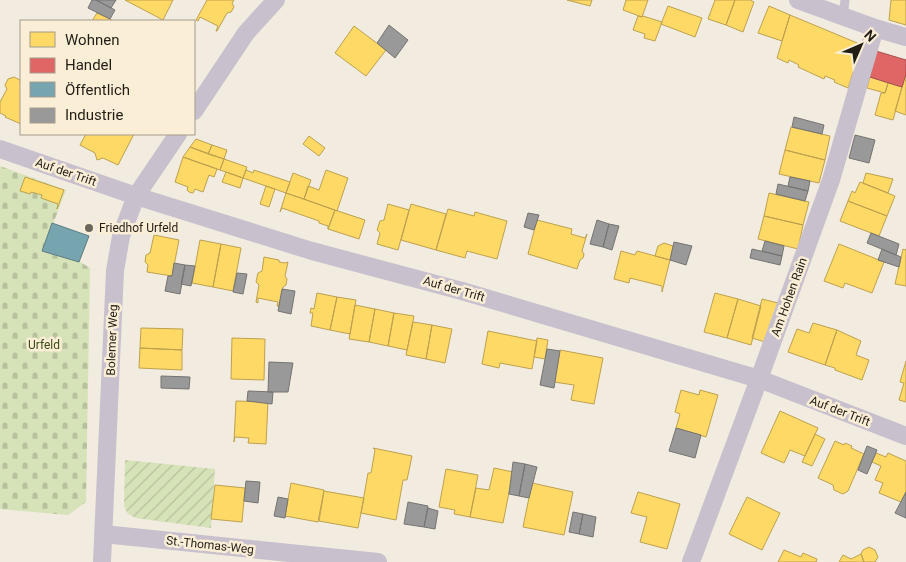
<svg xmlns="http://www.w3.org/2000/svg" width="906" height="562" viewBox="0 0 906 562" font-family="Roboto,sans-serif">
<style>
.cemetery{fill:url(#cemetery-stones)}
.garden{fill:url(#garden-furrows)}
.homes{fill:#ffd966;stroke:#bda14e}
.shops{fill:#e06666;stroke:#a7504e}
.public{fill:#76a5af;stroke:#5d7c81}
.industry{fill:#999;stroke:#757472}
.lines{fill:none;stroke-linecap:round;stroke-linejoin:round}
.lane{stroke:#c8c0cd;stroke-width:9}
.street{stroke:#c8c0cd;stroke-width:18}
.poi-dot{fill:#6b665c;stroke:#faeed7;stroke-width:2}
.labels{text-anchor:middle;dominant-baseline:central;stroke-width:5;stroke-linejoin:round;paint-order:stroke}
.street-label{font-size:12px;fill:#221e16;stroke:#faeed7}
.poi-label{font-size:12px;fill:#221e16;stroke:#faeed7;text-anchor:start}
.park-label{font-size:12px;fill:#384b14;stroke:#faeed7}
</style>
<defs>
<pattern id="cemetery-stones" width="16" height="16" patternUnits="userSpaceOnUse" patternTransform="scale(1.25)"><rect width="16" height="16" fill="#d6e2b8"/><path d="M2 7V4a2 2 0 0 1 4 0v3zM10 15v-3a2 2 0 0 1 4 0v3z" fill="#b7c19d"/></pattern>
<pattern id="garden-furrows" width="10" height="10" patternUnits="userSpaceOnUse" patternTransform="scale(1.25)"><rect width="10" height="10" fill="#d6e2b8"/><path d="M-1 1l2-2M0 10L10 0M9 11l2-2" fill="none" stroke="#b7c19d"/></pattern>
</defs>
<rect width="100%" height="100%" fill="#f2ebdf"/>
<!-- cemetery -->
<path class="cemetery" d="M0,166L66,190L53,224L89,236L80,262L90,268L86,502L68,515L0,509Z"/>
<!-- garden -->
<path class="garden" d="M125,460L215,469L211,528L136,518L128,514L124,506Z"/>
<!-- homes -->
<path class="homes" d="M125,0H173L163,20Z
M207,0H234L232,3L234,7L231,12L227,13L217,31H216L218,26L200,17L198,21L196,20Z
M567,0H592L590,6Z
M626,0H648L642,17L623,10Z
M715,0H735L726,25L708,19Z
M735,0H750L754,2L743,32L726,25Z
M891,0H906V25L889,20Z
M668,6L702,18L695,37L661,24Z
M769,6L790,15L782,41L758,33Z
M97,13L110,19L113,21H92Z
M790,15L862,45L848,88L834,82L835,80L825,76L824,79L798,67L799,65L789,60L788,63L777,58Z
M638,16L642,17L643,16L662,22L655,41L644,38L645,34L633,30Z
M354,26L386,50L366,76L335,53Z
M906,74V115L895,111Z
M14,77L20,80L21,84V124L5,117L6,116L0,113V102L7,89L5,85L8,79Z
M870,77L888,83L885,93L867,88Z
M888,83L902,87L893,120L875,115L881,93H885Z
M791,127L830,136L825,160L785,150Z
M86,134H134L118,165L103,158L97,160L95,153L80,145Z
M309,136L325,148L319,156L303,144Z
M196,139L212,145L208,154L190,147Z
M212,145L227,150L224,159L208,154Z
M190,147L224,159L220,170L183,157Z
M785,150L825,160L819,183L779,174Z
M183,157L217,169L214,177L209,175L203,192L195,189L193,193L189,192L187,190L188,187L175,182Z
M224,159L247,167L243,178L220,170Z
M246,170L253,173L254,170L290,182L286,193L243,178Z
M326,170L348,178L337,211L304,199L308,186L319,190Z
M226,172L243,178L240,188L222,182Z
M293,173L311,180L304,199L286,193Z
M866,173L893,179L888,193L863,183Z
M25,177L64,190L57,209L58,204L41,198L42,195L31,192L30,194L20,191Z
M860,182L895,196L887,216L848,201L852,191L855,193Z
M266,186L275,189L269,207L260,204Z
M286,193L335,210L328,229V226L319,223V221L282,208L280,212Z
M769,193L809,202L803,225L764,216Z
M848,201L887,216L879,236L840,221Z
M388,204L409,210L398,250L377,244L380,233L377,230L380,221L384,220Z
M411,204L446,214L436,250L401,240Z
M448,209L474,216L475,212L507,221L497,259L467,251L465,258L436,250Z
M335,210L365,220L359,239L328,229Z
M764,216L803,225L798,249L758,239Z
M537,220L572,229L571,234L585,238L587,234L582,251L584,254L583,258L580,260L577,269L528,254Z
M154,235L179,240L172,276L147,272L148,265L145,262L146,255L150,253Z
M200,240L221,244L213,287L192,283Z
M664,243L673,246L670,260L655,256L658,246Z
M221,244L241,248L233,291L213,287Z
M839,244L884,262L872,293L845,283L843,288L824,281Z
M903,249L906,250V286L895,284Z
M621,251L635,255L637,251L670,260L662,292V286L630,278L629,283L614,279Z
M264,257L279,260V262L285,263L288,262L285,276L287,279L286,285L283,287L279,306H277L278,302L258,298V303L256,302L259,285L256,282L258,273L262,271Z
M317,293L337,297L330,330L311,326L313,313H310L311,308L314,309Z
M715,293L738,299L727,338L704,332Z
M337,297L356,300L350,334L330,330Z
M738,299L761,306L751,345L727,338Z
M762,299L778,303L765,342L752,338Z
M355,305L375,309L369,342L349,339Z
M375,309L394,313L388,346L369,342Z
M394,313L414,316L407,350L388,346Z
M413,322L432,325L426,359L406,355Z
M813,323L837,330L825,365L788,352L797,329L809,333Z
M432,325L452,329L445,363L426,359Z
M141,328L183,329L182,350L140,348Z
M837,330L861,341L856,355L869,360L862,380L835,370V368L825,365Z
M488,331L537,341L532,369L500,363L499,368L482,364Z
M232,338L265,339L264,380L231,379Z
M537,338L548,340L545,359L534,357Z
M140,348L182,350V370L139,368Z
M560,350L603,358L594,404L571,400L574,385L554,382Z
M906,361V402L899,400L904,383L900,382Z
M681,390L699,395L700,390L718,395L706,437L676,428L680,414L675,412Z
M236,401L268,402L266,444L248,443L249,438L235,437L234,442Z
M780,411L818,428L805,456L790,450L784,463L761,453Z
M815,434L825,439L812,466L802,462Z
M835,441L844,445L845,443L852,446L851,448L864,454L848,491L843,494L834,490L833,485L818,478Z
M373,448L412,456L407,480H403L396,520L361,513L368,473H371L375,450Z
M876,453L886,457L888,453L906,461V492L901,502L879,493L883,483L875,480L881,466L872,462Z
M494,468L513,472L503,523L470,517L476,488L489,490Z
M446,469L478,475L470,517L454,514L455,510L439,507Z
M291,483L324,490L318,522L285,516Z
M532,483L573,492L564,535L523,527Z
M215,485L245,488L242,522L211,519Z
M324,491L364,498L358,528L319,521Z
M638,492L680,504L667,549L640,542L647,517L631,513Z
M747,497L780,513L762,550L729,534Z
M869,547L875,550L878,557L875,562H864L861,554L863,550Z
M784,550L801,557L803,553L817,559L816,562H778Z
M861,554L864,562H839L843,555L851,559Z"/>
<!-- shops -->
<path class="shops" d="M876,51L906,60V74L902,87L870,77Z"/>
<!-- public -->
<path class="public" d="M52,223L89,236L79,262L42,251Z"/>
<!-- industry -->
<path class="industry" d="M92,0H96L115,10L110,19L88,8Z
M96,0H116L111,8Z
M389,25L408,40L395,58L377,43Z
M794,117L824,125L822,134L792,127Z
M855,135L875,140L869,163L849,158Z
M790,177L810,181L808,191L788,186Z
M778,184L808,191L805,201L776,194Z
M528,213L539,215L534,230L524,227Z
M597,220L609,224L603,247L590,244Z
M609,224L619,226L612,250L603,247Z
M871,233L899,244L896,255L867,243Z
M765,241L784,246L782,256L762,251Z
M674,242L692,246L686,265L670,260Z
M752,249L782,256L780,265L750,258Z
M882,249L901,257L899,267L878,260Z
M174,263L185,265L180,294L165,291L168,276H172Z
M185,265L195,266L191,286L181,284Z
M237,273L247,274L243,294L233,292Z
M282,289L295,291L291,314L278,311Z
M547,349L560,351L554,388L540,385Z
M269,362L293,363L288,392H268Z
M161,376L190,377L189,389L161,388Z
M248,391L273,392L272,404L247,401Z
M676,428L701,435L695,458L669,451Z
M867,446L877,450L867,474L858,470Z
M513,462L525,464L519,496L509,494Z
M525,464L537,467L529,498L519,496Z
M246,481L260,482L258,503L244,501Z
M906,492V518L895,513Z
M278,497L288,499L285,518L274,516Z
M408,502L428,506L424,527L404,524Z
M428,508L438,511L435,529L424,527Z
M573,512L583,514L579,534L569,532Z
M583,514L596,517L593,537L579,534Z"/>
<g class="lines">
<!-- lane -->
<path class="lane" d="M843,17L845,0"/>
<!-- street -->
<path class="street" d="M798,0L875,28L906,37
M194,111L246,33L276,0
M0,149L136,196L312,251L462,291L759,379L906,436
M103,534L378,562
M102,562L115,271L121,236L136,196L178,134
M691,562L759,379L831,180L875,28"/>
</g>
<!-- markers -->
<circle class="poi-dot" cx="89" cy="228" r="5"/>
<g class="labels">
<!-- street labels -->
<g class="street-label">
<text transform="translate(66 172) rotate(19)">Auf der Trift</text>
<text transform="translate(454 289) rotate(16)">Auf der Trift</text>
<text transform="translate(789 297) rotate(-70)">Am Hohen Rain</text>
<text transform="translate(112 340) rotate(-88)">Bolemer Weg</text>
<text transform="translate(840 411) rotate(21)">Auf der Trift</text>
<text transform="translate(210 545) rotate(6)">St.-Thomas-Weg</text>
</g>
<!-- poi labels -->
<g class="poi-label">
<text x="99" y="228">Friedhof Urfeld</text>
</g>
<!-- park labels -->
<g class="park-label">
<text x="44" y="345">Urfeld</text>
</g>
</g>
<!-- legend -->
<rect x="20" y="20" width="175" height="115" fill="#faeed7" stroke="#a49b8a"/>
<rect x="30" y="32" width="25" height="15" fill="#ffd966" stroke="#a49b8a"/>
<text x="65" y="45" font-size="15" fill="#221e16">Wohnen</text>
<rect x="30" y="58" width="25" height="15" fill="#e06666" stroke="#a49b8a"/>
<text x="65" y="70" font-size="15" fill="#221e16">Handel</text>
<rect x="30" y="82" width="25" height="15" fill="#76a5af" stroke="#a49b8a"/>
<text x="65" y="95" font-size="15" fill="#221e16">Öffentlich</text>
<rect x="30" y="108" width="25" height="15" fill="#999999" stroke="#a49b8a"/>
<text x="65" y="120" font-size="15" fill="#221e16">Industrie</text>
<!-- north arrow -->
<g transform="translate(861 45) rotate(45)" stroke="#faeed7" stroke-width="4" paint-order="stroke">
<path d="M0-4L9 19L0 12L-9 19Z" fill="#221e16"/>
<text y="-8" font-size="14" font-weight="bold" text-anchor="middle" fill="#221e16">N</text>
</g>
</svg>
